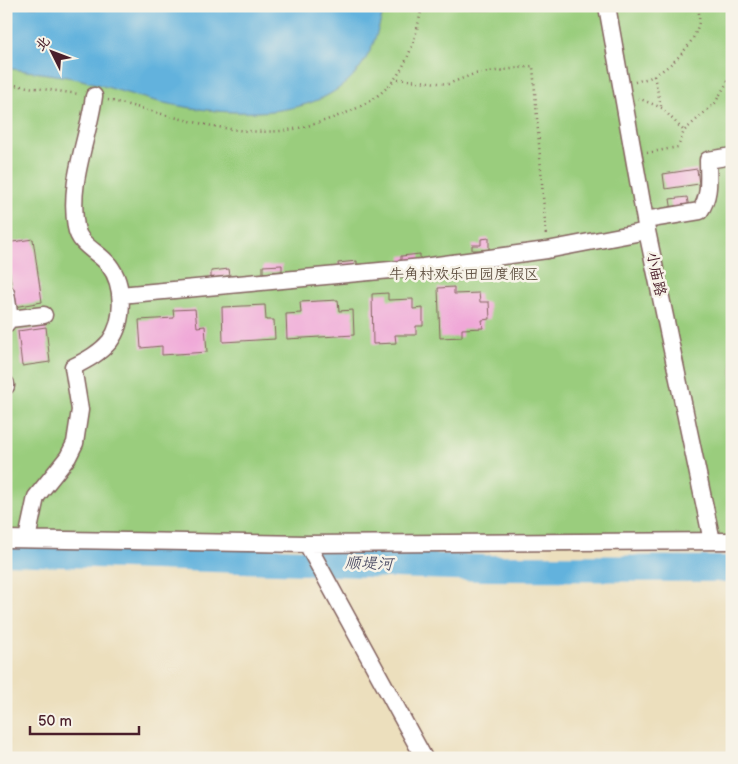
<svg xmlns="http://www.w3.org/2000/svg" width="738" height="764" viewBox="0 0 738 764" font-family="'Balsamiq Sans','LXGW WenKai TC',sans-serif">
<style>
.green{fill:#9acd7d;stroke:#727654}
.water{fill:#62b2dd;stroke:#566884}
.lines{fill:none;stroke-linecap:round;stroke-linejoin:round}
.river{stroke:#62b2dd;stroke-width:26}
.building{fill:#f0a8d8}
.minor-casing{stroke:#83625e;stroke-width:19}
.path{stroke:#83625e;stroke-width:2.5;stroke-dasharray:1 4;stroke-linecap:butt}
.minor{stroke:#fff;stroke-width:16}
.labels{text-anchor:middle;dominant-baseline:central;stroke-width:5;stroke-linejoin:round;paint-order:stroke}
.park-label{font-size:15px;fill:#625344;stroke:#f7f3e8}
.street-label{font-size:15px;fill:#4a1f2b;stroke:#f7f3e8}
.water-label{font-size:16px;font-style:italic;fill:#525269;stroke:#f7f3e8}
</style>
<rect width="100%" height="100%" fill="#f7f3e8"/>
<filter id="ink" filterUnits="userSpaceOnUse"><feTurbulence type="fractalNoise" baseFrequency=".02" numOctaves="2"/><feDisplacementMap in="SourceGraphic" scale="10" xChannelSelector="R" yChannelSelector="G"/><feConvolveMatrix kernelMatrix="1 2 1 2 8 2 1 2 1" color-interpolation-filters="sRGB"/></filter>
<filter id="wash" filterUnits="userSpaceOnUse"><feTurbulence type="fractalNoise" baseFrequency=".0096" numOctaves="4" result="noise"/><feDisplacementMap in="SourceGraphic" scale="20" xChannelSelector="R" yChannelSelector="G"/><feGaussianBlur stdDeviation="1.12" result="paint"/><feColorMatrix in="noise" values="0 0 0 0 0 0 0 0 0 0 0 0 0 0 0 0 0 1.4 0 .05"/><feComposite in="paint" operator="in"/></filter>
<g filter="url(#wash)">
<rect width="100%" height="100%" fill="#ecdfbd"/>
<!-- green -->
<path class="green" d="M6,6H732V545L6,536Z"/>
<!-- water -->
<path class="water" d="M6,6H385C379,26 374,49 361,66C322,122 233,116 174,105C141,99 110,87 78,79C54,74 30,72 6,68Z"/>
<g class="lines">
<!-- river -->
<path class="river" d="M6,552L482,568L732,569"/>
</g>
<g id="blocks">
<!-- building -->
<path class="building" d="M697,169L699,184L665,189L663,174Z
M687,197L689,208L672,211L670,199Z
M489,238V250H472V245H481V239Z
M33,239L42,302L14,307L6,243Z
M420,254V261L401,263V256Z
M357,261V268L339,270L338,263Z
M282,265V271L263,273V266Z
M229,269L230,276L211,278V271Z
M454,287V294L479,293L480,302H489L490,319L482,320L483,328L462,329V337L440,338L438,288Z
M388,293V300L413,299V309L423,308V326H416V335H395L396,343L373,344L372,294Z
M338,300L339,311L353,310L354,335L287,339L286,314L301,313L300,302Z
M265,305L266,320H274L275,339L223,342L222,307Z
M195,309L197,327L205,326L207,352L162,355V346L141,348L139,320L174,318L173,310Z
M46,327L50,362L22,366L18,331Z"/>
</g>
</g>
<g filter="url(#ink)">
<use href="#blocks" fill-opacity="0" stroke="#83625e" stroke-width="1"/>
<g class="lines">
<defs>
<path id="minor" d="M607,6L647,231L712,541
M645,220L700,211C711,195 708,178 708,160L732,156
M6,293L10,319
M120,295L423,267L547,250L647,231
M6,324L10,319L44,315
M6,384V386
M6,539L307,544L732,541
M27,539L36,497L68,457L75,443L80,410L73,367C87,360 100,353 110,341C125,321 124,284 109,265C98,251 79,246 76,227C68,181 88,141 94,96
M307,544L424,758"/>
</defs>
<!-- minor casing -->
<use href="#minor" class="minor-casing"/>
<!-- path -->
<path class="path" d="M654,76L661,106
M398,79L448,84L474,74L533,66L546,235
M635,82C641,80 648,79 653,76C675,65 708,32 697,6
M6,84L79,94
M638,98L662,108L683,130
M108,100C161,112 226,136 280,131C300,129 319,123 338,116C396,95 411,64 422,6
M647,153L678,147L684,131L715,103L732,74"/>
<!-- minor -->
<use href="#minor" class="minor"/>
</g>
</g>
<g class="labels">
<!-- park labels -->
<g class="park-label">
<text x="464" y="274">牛角村欢乐田园度假区</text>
</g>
<!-- street labels -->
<g class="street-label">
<text transform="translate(656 274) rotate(78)">小庙路</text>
</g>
<!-- water labels -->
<g class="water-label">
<text transform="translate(369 564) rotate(2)">顺堤河</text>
</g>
</g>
<!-- margin -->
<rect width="738" height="764" fill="none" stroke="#f7f3e8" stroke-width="25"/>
<!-- north arrow -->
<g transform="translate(52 52) rotate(312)" stroke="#f7f3e8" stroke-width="4" paint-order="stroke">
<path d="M0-4L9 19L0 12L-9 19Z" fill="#4a1f2b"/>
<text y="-8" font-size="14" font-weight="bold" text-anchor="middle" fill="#4a1f2b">北</text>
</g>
<!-- scale -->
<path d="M30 726v8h109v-8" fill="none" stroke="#4a1f2b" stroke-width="2.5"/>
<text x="38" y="726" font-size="15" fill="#4a1f2b" stroke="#f7f3e8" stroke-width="4" paint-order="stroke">50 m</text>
</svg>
